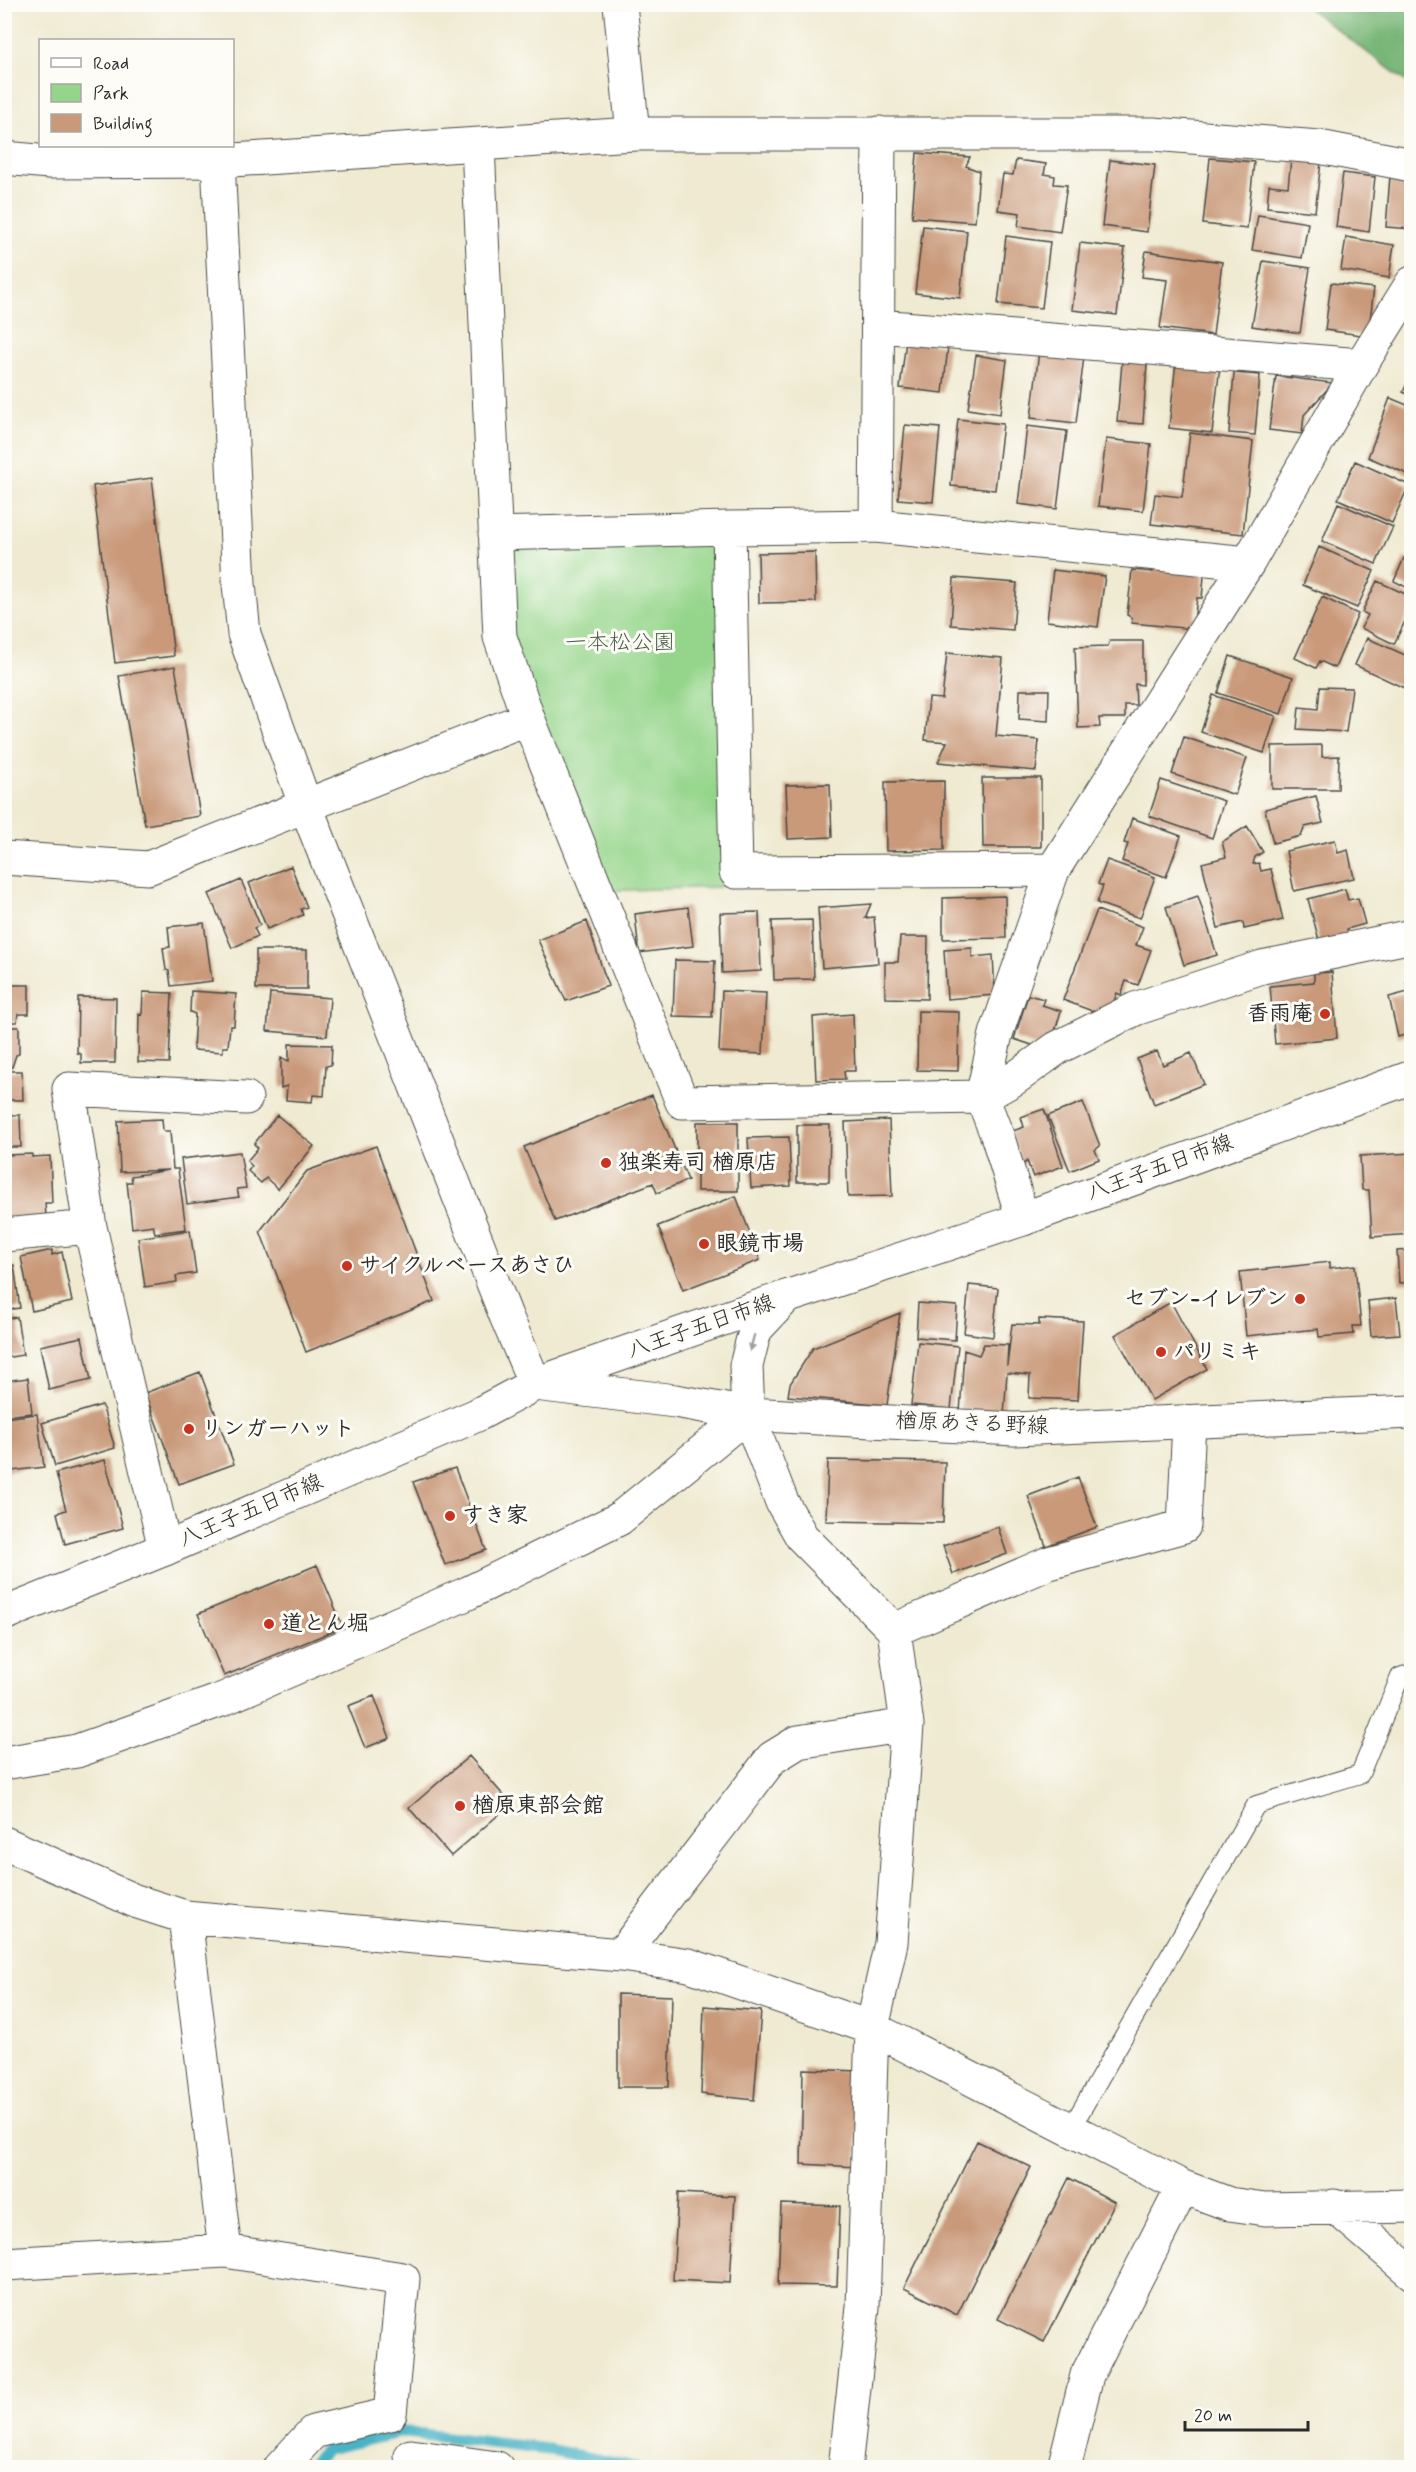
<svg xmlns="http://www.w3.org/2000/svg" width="1416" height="2472" viewBox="0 0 1416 2472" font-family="Mynerve,'Klee One',sans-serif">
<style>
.green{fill:#95d58b;stroke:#60805b;stroke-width:1.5}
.forest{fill:#78b677;stroke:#527051;stroke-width:1.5}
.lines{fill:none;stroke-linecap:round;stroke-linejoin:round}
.stream{stroke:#48b3c6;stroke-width:12}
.building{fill:#c99979}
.lane-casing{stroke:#484844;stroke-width:20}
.street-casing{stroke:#484844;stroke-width:35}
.secondary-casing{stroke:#484844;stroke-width:35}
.primary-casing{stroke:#484844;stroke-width:35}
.lane{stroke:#fff;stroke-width:18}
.street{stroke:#fff;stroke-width:33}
.secondary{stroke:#fff;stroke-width:33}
.primary{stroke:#fff;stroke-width:33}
.oneway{fill:#a0a0a0}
.poi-dot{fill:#c8321e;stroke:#fdfcf7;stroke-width:2}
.labels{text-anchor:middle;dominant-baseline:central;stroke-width:6;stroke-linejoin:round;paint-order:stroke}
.park-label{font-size:22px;fill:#4b5e48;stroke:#fdfcf7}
.poi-label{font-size:22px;font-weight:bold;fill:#2b2b2b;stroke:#fdfcf7;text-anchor:start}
.street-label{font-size:22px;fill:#2b2b2b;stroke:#fdfcf7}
</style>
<rect width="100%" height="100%" fill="#fdfcf7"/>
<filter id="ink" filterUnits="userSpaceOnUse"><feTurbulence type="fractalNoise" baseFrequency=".0167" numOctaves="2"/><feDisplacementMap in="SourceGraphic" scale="12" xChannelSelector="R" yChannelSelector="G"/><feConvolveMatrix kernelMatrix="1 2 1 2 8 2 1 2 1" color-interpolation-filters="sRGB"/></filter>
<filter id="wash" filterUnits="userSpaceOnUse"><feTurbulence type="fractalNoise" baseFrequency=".008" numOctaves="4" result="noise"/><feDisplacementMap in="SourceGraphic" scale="24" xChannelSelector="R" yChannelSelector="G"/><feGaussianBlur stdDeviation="1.35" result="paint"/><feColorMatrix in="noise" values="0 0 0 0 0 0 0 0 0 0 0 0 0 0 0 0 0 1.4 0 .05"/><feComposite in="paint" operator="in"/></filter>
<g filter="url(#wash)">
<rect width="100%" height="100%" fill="#efead1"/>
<!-- green -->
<path class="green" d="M729,528L736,872L719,887L597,891L528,718L495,534Z"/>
<!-- forest -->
<path class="forest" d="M1304,5H1411V85Z"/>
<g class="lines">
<!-- stream -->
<path class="stream" d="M308,2468L326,2449L402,2432L552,2450L637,2468"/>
</g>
<g id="blocks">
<!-- building -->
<path class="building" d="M917,153L970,157L966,166L979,171L975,222L912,217Z
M1210,158L1254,162L1247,229L1203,224Z
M1291,159L1321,162L1315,212L1267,207L1269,185L1288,187Z
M1016,160L1046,164L1044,174L1055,176L1054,184L1067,185L1060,232L1018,226L1020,213L998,210L1003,174L1013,175Z
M1110,160L1155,165L1147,232L1102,226Z
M1343,173L1375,177L1369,232L1336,227Z
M1390,176L1412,178V229L1386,227Z
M1258,215L1308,223L1302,258L1252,250Z
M923,226L967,231L960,298L915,293Z
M1006,236L1050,242L1042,308L998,304Z
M1346,237L1394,245L1389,278L1341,270Z
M1080,243L1125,248L1117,315L1072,310Z
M1146,251L1222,262L1213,335L1160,328L1167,280L1142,277Z
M1263,261L1310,268L1300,333L1252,326Z
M1331,283L1374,288L1368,336L1325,330Z
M906,341L948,346L943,393L900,388Z
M1039,351L1084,356L1076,423L1031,418Z
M976,355L1007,360L1000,414L968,409Z
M1176,361L1220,366L1212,433L1169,428Z
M1122,362L1147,364L1143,424L1117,422Z
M1412,372V396L1403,392Z
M1234,373L1260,375L1255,435L1229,433Z
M1276,376L1333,383L1304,415L1302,434L1269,430Z
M1390,398L1412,407V476L1368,457Z
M958,419L1003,424L995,490L951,486Z
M905,425L940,428L933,502L898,499Z
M1027,426L1067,431L1057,509L1018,504Z
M1190,433L1253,441L1243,534L1151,524L1155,494L1182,497Z
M1106,439L1151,444L1143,511L1098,506Z
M1355,461L1409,485L1392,523L1338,499Z
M152,478L174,656L115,663L93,486Z
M1338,503L1393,527L1376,564L1322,541Z
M1319,547L1374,571L1357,608L1303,585Z
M815,552L816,602L759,603L758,553Z
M1404,558L1412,561V590L1394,581Z
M1155,561L1205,566L1202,598H1197L1193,629L1132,623L1131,617L1127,615L1132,570L1153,572Z
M1053,570L1105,576L1098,627L1047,621Z
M954,578L1017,583L1013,630L951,625Z
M1377,581L1412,597V607L1394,644L1361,628L1368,615L1362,612Z
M1322,597L1358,614L1335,668L1320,661L1316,668L1295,658Z
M1367,638L1412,658V685L1406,683L1404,688L1355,665Z
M1110,641H1143V685L1135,684L1136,705H1125V718H1099L1100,727L1078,728L1075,647L1108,646Z
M947,653L1003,658L996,736L1039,740L1036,771L938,762L947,742L925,740L929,698L942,699Z
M1230,656L1293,677L1281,714L1218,693Z
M175,666L200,816L145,825L119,676Z
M1320,687L1352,688L1346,732L1297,729L1299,707L1318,709Z
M1020,690H1049L1048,721L1019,719Z
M1213,695L1276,716L1264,753L1201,732Z
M1184,737L1247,758L1235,795L1172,774Z
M1322,745V757L1339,756L1338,789H1272V746Z
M982,778H1041V847H983Z
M1161,780L1224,801L1212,838L1149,816Z
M944,781V850L886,851L885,782Z
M830,784L832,837L788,839L786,785Z
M1316,796L1323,823L1305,827L1301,836L1273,843L1265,809Z
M1132,818L1181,836L1166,877L1122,861L1128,844L1124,843Z
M1247,826L1263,852L1255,857L1253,864L1259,863L1261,871L1271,869L1283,920L1244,929L1243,922L1218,928L1202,863L1226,857L1222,842Z
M1335,840L1338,853L1348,850L1354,878L1294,891L1286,851Z
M1107,860L1155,877L1140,918L1097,903L1103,886L1098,884Z
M291,866L307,907L301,909L303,915L267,929L249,883Z
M241,880L260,925L254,928L258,936L232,948L209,894Z
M1345,889L1348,900L1358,898L1365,924L1347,929L1348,936L1320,944L1308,899Z
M1005,896L1006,938L943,939V898Z
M1198,896L1217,955L1184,965L1166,907Z
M871,904L865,918L874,917L878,963L822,968L818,908Z
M688,907L693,946L639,953L635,914Z
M1097,910L1143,927L1136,945L1151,950L1138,985L1126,981L1121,995L1117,993L1108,1017L1063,1000Z
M759,912L761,971L722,973L720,913Z
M812,920L814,979L774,980L772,921Z
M587,921L608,986L566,1001L538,940Z
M204,923L212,981L171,986L169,971L166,970L163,948L170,947L168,927Z
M900,937H928L927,999L885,998V962H898Z
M972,948V957L993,955L995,995L947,999L944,950Z
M256,950H307V989H256Z
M675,960L715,961L712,1017L673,1016Z
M1332,972L1337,1038L1275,1044L1270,986L1314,982V973Z
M1412,980V1033L1398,1037L1389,997L1408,992L1406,982Z
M4,985H29V1014H18L17,1022H4Z
M191,991L236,994L234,1026H230L228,1047H223V1052L193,1050L195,1014L190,1012Z
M722,991L766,993L763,1054L719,1052Z
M143,992L172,993L169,1063L138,1062L139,1014L142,1015Z
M270,993L330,998L327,1036L267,1031Z
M1028,995L1044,999L1042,1005L1061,1011L1053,1038L1044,1049L1014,1039Z
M78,997L116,998L115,1063H81V1054L77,1053Z
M918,1011L959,1012L958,1071L917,1070Z
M853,1014L855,1071H844L845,1079L816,1080L813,1017Z
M4,1027H19V1054L16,1055L12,1067H4Z
M289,1044L332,1045L331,1065L326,1066L324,1096L313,1095L312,1102L286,1100L287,1086L281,1088V1058L289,1061Z
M1157,1051L1163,1065L1191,1053L1204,1084L1154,1104L1137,1059Z
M4,1071H22L23,1100H4Z
M652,1095L688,1180L657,1193L653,1183L555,1221L524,1147Z
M1083,1102L1100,1146L1095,1150L1099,1159L1070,1171L1048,1116Z
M1044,1109L1063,1166L1033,1177L1027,1161L1023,1165L1010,1132L1024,1127L1021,1117Z
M4,1115H20L21,1147H4Z
M277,1115L314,1146L278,1189L266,1178L261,1183L248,1171L252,1166L247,1161L258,1148L254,1144Z
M162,1119L163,1131H170L173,1169H178L186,1229L155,1233L153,1225L132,1228L127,1182H132L131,1176L169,1170L120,1172L118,1121Z
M889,1120L892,1196L848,1197L845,1122Z
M697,1122H738V1191H697Z
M797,1125H830L829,1182H797Z
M789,1137L791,1186L751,1188L748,1138Z
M376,1146L434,1301L306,1352L260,1231L307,1171Z
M240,1152L246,1188L237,1189L239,1197L187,1204L181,1159Z
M1412,1153V1234L1372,1237L1369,1190H1362L1360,1156Z
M32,1154V1157L50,1156L52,1203H45L46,1217L4,1219V1155Z
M736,1196L760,1260L683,1290L658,1226Z
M190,1230L196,1273L176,1276L177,1282L145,1287L138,1238Z
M52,1250V1255L62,1252L72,1302L32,1311L21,1257Z
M1412,1250V1282L1399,1283L1397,1251Z
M1330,1262V1268L1355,1265L1361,1326H1353L1354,1334L1319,1337L1318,1329L1246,1336L1240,1272Z
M14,1265L20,1308L4,1310V1266Z
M969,1285L998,1288L993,1337L964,1333Z
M1396,1298L1400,1334L1371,1336L1368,1301Z
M1171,1302L1207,1369L1152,1400L1115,1335Z
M918,1303L957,1306L955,1340L916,1337Z
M900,1313L887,1405L788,1396L790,1384L813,1348Z
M17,1317L23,1355L4,1358V1319Z
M1039,1319L1083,1321L1078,1400L1029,1398L1030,1375L1007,1373L1004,1415L960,1413L964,1350L979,1355L984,1344L1008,1345L1007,1366L1012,1324L1039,1325Z
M82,1337L91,1380L49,1390L40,1346Z
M918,1342L958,1346L951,1409L911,1405Z
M200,1372L234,1464L179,1484L145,1393Z
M28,1378L32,1413L4,1416V1381Z
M102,1405L115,1448L55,1466L42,1423Z
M37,1414L44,1467L4,1472V1418Z
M105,1460L123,1528L65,1544L57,1513L66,1510L56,1473Z
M828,1460L945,1462L943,1523L826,1521Z
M455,1468L486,1550L445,1565L413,1482Z
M1078,1477L1097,1527L1046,1546L1028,1496Z
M998,1527L1007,1554L953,1574L943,1546Z
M317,1565L343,1627L224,1676L198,1614Z
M374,1696L390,1738L365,1748L348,1706Z
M469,1756L511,1804L451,1856L409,1808Z
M618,1994L672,1996L669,2087H618Z
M704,2006L761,2011L754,2100L701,2094Z
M803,2069L859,2071L857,2167L801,2164Z
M977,2141L1031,2167L957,2315L904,2288Z
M1069,2178L1115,2202L1044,2342L998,2319Z
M678,2193L735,2196L730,2283L673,2280Z
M781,2204L840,2206L837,2286L778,2285Z"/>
</g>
</g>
<g filter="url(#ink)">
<use href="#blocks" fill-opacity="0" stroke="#484844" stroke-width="1.5"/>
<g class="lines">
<defs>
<path id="lane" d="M1070,2130L1256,1805L1360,1774L1400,1677L1412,1673"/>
<path id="street" d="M633,134H1153L1319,147L1412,165
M478,145L500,637L528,718L682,1102L982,1097L1014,1079L1057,1048L1135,1009L1262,967L1412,936
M4,158L49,162L218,161
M878,326L1361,365
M876,526L879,133
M729,528L876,526L1248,563
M495,534L729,528L736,872L1053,870
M4,858L148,868L528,718
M1023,1219L998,1138L982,1097L996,1034L1053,870L1248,563L1361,365L1412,283
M4,1235L90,1227
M786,1297L756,1329L752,1342L746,1366L748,1414L782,1502L802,1537L894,1630L907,1725L891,1943L872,2028L863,2307L845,2468
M165,1549L90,1227L69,1089L246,1098
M894,1630L1049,1563L1184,1526L1189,1422
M4,1763L77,1751L221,1700L468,1593L619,1519L748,1414
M4,1843L135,1901L185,1917L621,1955L689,1965L872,2028L1183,2187L1229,2204L1265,2209L1412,2206
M621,1955L772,1758L798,1742L907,1725
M1334,2206L1412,2273
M225,2251L403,2279L390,2414L313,2432L280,2468
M4,2264L225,2251L185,1917
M411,2456L497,2468
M1064,2468L1087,2375L1183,2187"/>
<path id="secondary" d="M620,4L633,134L218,161L239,584L244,634L305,804L506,1316L535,1384L675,1401L748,1414L1014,1429L1412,1412"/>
<path id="primary" d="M4,1614L165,1549L477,1415L535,1384L786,1297L1023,1219L1412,1077"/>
</defs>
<!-- lane casing -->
<use href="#lane" class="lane-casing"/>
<!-- street casing -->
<use href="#street" class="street-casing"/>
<!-- secondary casing -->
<use href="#secondary" class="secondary-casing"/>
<!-- primary casing -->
<use href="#primary" class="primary-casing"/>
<!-- lane -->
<use href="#lane" class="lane"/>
<!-- street -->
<use href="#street" class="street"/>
<!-- secondary -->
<use href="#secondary" class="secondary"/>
<!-- primary -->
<use href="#primary" class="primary"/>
</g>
<!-- one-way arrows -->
<defs><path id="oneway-solid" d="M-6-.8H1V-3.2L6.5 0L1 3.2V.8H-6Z" transform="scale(1.5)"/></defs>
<use class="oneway" href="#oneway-solid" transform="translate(752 1343) rotate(105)"/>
</g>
<!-- markers -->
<g class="poi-dot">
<circle cx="1325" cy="1014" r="6"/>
<circle cx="606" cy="1163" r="6"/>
<circle cx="704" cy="1244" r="6"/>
<circle cx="347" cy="1266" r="6"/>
<circle cx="1300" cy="1299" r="6"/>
<circle cx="1161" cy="1352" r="6"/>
<circle cx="189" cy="1429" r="6"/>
<circle cx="450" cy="1516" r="6"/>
<circle cx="269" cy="1624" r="6"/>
<circle cx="460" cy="1806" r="6"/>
</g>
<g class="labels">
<!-- park labels -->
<g class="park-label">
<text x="620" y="643">一本松公園</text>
</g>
<!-- poi labels -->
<g class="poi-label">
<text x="1313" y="1014" text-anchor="end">香雨庵</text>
<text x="618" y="1163">独楽寿司 楢原店</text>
<text x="716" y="1244">眼鏡市場</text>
<text x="359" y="1266">サイクルベースあさひ</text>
<text x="1288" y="1299" text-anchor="end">セブン-イレブン</text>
<text x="1173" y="1352">パリミキ</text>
<text x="201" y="1429">リンガーハット</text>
<text x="462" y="1516">すき家</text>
<text x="281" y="1624">道とん堀</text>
<text x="472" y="1806">楢原東部会館</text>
</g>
<!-- street labels -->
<g class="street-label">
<text transform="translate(1160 1168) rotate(-20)">八王子五日市線</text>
<text transform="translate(701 1327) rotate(-19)">八王子五日市線</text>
<text transform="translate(972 1424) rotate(2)">楢原あきる野線</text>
<text transform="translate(251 1511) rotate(-23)">八王子五日市線</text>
</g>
</g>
<!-- margin -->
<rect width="1416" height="2472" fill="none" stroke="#fdfcf7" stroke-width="24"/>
<!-- legend -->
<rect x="39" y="39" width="195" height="108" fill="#fdfcf7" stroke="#a9a8a5" stroke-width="1.5"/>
<rect x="51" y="58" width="30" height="9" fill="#ffffff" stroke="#a9a8a5" stroke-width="1.5"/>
<text x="93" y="69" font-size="18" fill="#2b2b2b">Road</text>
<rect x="51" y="84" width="30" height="18" fill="#95d58b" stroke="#a9a8a5" stroke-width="1.5"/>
<text x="93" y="99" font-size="18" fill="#2b2b2b">Park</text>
<rect x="51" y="114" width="30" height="18" fill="#c99979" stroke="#a9a8a5" stroke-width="1.5"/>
<text x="93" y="129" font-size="18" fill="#2b2b2b">Building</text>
<!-- scale -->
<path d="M1185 2421v9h123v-9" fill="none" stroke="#2b2b2b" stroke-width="3"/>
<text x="1194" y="2421" font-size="18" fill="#2b2b2b" stroke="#fdfcf7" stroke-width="4.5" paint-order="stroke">20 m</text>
</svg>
